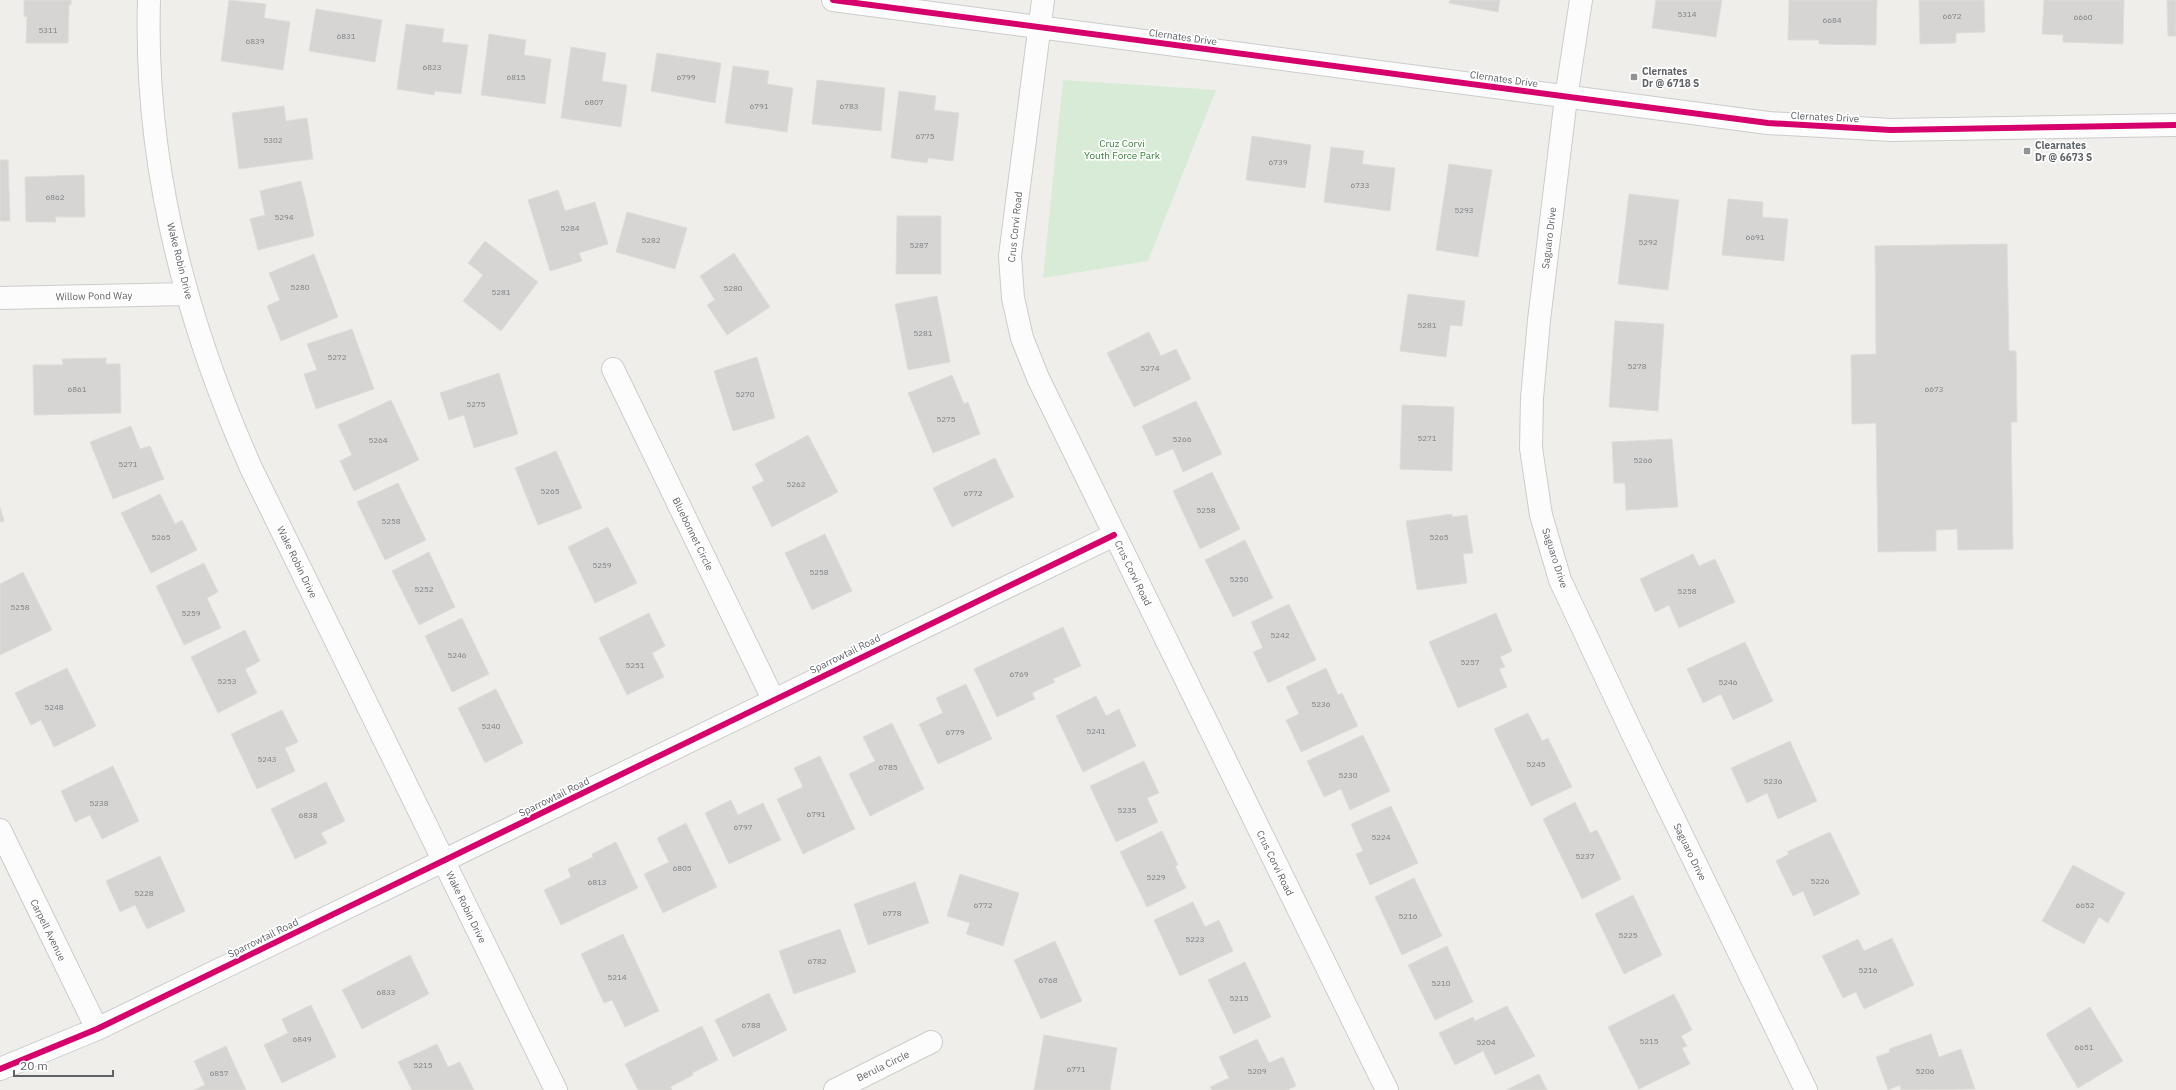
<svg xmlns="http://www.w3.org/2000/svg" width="2176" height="1090" viewBox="0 0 2176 1090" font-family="'IBM Plex Sans',sans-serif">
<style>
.green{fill:#d8ebd6}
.building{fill:#d6d5d3;stroke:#deddd9}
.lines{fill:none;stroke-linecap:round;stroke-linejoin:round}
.street-casing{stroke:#cbcccc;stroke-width:24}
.street{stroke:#fdfcfc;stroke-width:22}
.cycleway-casing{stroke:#fff;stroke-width:8}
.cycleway{stroke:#d6006c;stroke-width:6}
.poi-dot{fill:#919496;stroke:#fff;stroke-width:1.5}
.labels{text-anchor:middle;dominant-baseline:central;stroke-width:3.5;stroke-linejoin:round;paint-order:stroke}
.number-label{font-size:8px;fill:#7e8184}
.street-label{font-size:10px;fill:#5f6368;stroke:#fff}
.poi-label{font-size:10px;font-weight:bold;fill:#5f6368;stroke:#fff;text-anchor:start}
.park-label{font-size:10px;fill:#348238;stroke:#fff}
</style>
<rect width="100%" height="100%" fill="#efeeea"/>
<!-- green -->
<path class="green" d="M1063,80L1216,90L1148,261L1043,278Z"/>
<!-- building -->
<path class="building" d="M24,0H71V5H69L68,43H26L27,16L24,17Z
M229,0L266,4L264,18L290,22L283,70L221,61Z
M1450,0H1500L1498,12L1449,3Z
M1656,0H1722L1716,37L1652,28Z
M1789,0H1877L1876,45L1819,44V40H1788Z
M1919,0H1984L1985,32L1956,33V43L1920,44Z
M2044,0H2124L2123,44L2063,42V35L2042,34Z
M2167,0H2176V36H2168Z
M316,9L382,20L375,62L309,51Z
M406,24L444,29L442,42L468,45L461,94L435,91L434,95L397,89Z
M489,34L526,40L524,55L551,59L545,104L481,95Z
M571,47L606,53L602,81L627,85L621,127L561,118Z
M657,53L721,63L715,103L651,91Z
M733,66L769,71L767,84L793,88L787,132L725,123Z
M817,80L885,88L881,131L812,124Z
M899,91L936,96L934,110L959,113L953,161L928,158L927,163L891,158Z
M284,106L286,121L307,118L313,159L239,169L232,113Z
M1252,136L1311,145L1305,188L1246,180Z
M1331,147L1364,151L1362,164L1395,168L1390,211L1324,202Z
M0,160H8L10,221H0Z
M1449,164L1492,170L1478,257L1436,250Z
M84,175L85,217H55L56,222H26L25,177Z
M301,181L314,236L258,250L250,219L265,215L260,191Z
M558,190L565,211L595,202L608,244L579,253L582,261L550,271L528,200Z
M1629,194L1679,200L1668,290L1618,284Z
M1728,199L1763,202L1762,217L1788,219L1784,261L1722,255Z
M627,212L687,228L675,269L616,252Z
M897,216H941V274H896Z
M485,241L538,282L501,331L463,301L483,275L468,263Z
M2007,244L2009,351H2016L2017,422H2011L2013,549L1958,550L1957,529L1936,530V551L1878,552L1876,423L1852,424L1851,355L1876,354L1875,246Z
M734,253L770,307L727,335L707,305L715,300L700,276Z
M314,254L338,317L281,341L267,306L280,300L269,273Z
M1408,294L1465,301L1462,326L1450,325L1446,357L1400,351Z
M937,296L950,362L908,370L895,304Z
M1615,321L1664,324L1658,411L1609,407Z
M352,329L374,389L316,409L304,374L317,370L307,344Z
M1149,332L1161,356L1176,349L1191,379L1134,407L1107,353Z
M757,357L775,418L733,431L714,371Z
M106,358V364H120L121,413L34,415L33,365H63L62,359Z
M499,373L518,434L474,448L464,415L449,420L440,393Z
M952,375L964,404L968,402L980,434L933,453L908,393Z
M391,400L419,460L354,491L340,461L352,455L338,425Z
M1196,401L1222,454L1183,472L1173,449L1156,456L1142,426Z
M1402,405L1454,407L1452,471L1400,469Z
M131,426L140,449L150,446L164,479L113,499L90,442Z
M808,435L838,492L772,527L752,487L764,481L755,464Z
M1672,439L1678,507L1626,510L1625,483H1614L1612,442Z
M556,451L582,508L538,525L515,468Z
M995,458L1014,497L952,527L933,488Z
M1212,472L1240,529L1200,549L1173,491Z
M398,483L426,540L385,560L357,502Z
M160,494L175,524L182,520L197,550L151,573L121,513Z
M0,507L4,521L0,522Z
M1452,514V517L1467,515L1473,553L1463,554L1467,583L1417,590L1406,521Z
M608,527L637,583L595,603L568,547Z
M825,534L852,591L812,610L785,553Z
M1245,540L1273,598L1233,617L1205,560Z
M429,552L455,607L419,625L392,571Z
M1693,554L1699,566L1715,559L1735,602L1679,628L1669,605L1655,612L1640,579Z
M204,563L218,592L207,598L221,628L184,645L156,586Z
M23,572L52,630L0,655V584Z
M1289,604L1316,660L1268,683L1253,652L1263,648L1251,622Z
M649,613L665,646L652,653L664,677L627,695L599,638Z
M1496,613L1512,651L1500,657L1505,667L1499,669L1507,687L1458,708L1429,642Z
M462,618L489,674L452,692L425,636Z
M1063,627L1081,666L1053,679L1055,682L1032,693L1035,699L997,717L974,669Z
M245,630L260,661L245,669L257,693L218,713L191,657Z
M1745,642L1773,701L1733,720L1721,694L1703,703L1687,669Z
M67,668L96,726L54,747L41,720L31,725L15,693Z
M1326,668L1338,695L1342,693L1358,726L1301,752L1286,720L1299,714L1286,687Z
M966,684L992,739L938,764L919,724L943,713L936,698Z
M496,689L523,743L485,763L458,708Z
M1096,696L1106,716L1119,709L1136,746L1083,772L1056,716Z
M282,710L298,742L285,748L295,771L257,789L231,734Z
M1528,713L1542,741L1548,738L1572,787L1531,806L1494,729Z
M892,723L924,789L870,816L849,774L875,761L863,737Z
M1363,735L1390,791L1350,810L1341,789L1324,797L1307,761Z
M1790,741L1817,801L1778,819L1767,793L1747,803L1731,768Z
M820,756L855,829L803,854L777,799L803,787L794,768Z
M1144,761L1159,793L1147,798L1158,822L1116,842L1090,786Z
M113,766L139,821L102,839L90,815L75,822L61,791Z
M326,782L345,821L321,833L327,843L295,859L271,809Z
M731,800L738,815L763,803L781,840L729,864L705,813Z
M1575,802L1590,833L1597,830L1621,879L1582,899L1543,819Z
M1391,806L1418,863L1370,885L1356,854L1363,851L1351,824Z
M686,823L717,887L663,913L644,874L669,862L657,838Z
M1162,831L1178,865L1175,866L1186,888L1147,907L1120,852Z
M1830,832L1860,894L1814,916L1803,891L1793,896L1776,861L1789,854L1787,852Z
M616,842L638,888L561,925L544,890L571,877L568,869L593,857L592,854Z
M160,856L185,911L147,929L135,905L120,912L106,881Z
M2073,865L2125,893L2108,923L2099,917L2084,944L2042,921Z
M960,874L1019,893L1003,946L966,934L970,923L947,916Z
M1414,878L1442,936L1402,955L1375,897Z
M915,882L929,923L868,945L854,904Z
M1633,895L1662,955L1624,974L1595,914Z
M1193,902L1205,927L1219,920L1233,951L1180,976L1154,920Z
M840,929L856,972L794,994L779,951Z
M623,934L659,1011L625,1027L612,1000L604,1003L581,954Z
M1892,938L1914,985L1864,1009L1856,992L1843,998L1822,956L1858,939L1864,951Z
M1055,941L1082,1001L1041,1019L1014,960Z
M1447,946L1473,1002L1435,1020L1408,965Z
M410,955L429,994L362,1029L342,990Z
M1245,962L1271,1017L1234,1034L1208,980Z
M769,993L787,1030L733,1057L715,1020Z
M1674,994L1692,1030L1681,1036L1687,1046L1682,1048L1690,1064L1639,1089L1608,1027Z
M311,1005L336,1057L282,1083L264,1045L288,1033L282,1019Z
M1507,1006L1535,1056L1495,1075L1483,1051L1455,1065L1439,1033L1473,1017L1475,1021Z
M2090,1007L2123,1061L2078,1088L2046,1034Z
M702,1026L718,1060L692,1073L693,1075L670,1087L672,1089L670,1090H638L625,1064Z
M1931,1034L1939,1057L1961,1049L1975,1089L1901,1090L1900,1085L1888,1090L1876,1057L1890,1052L1889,1049Z
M1044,1035L1117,1048L1110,1090H1034Z
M1257,1039L1269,1063L1283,1057L1296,1086L1287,1090H1212L1210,1087L1229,1078L1219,1057Z
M437,1044L448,1067L460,1062L474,1090H412L398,1062Z
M226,1046L246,1090H194L205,1085L194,1061Z
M1539,1074L1547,1090H1506Z"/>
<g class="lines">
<defs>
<path id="street" d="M149,0C144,162 186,323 252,470L556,1090
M833,0L1768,123L1891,130L2176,125
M1043,0L1010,256L1013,298L1022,338L1038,378L1387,1090
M1581,0L1566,98L1539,320L1532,398L1531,448L1541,515L1560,580L1633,735L1806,1090
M0,298L187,294
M613,369L773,699
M0,830L97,1029
M0,1069L97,1029L1114,535
M835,1090L931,1042"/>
</defs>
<!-- street casing -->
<use href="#street" class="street-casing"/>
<!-- street -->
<use href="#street" class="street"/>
<defs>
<path id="cycleway" d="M833,0L1768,123L1891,130L2176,125
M0,1069L97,1029L1114,535"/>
</defs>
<!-- cycleway casing -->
<use href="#cycleway" class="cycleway-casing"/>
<!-- cycleway -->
<use href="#cycleway" class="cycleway"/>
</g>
<!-- markers -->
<g class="poi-dot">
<rect x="1630" y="73" width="8" height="8" rx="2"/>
<rect x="2023" y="147" width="8" height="8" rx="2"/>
</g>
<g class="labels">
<!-- number labels -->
<g class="number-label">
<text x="1687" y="14">5314</text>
<text x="1952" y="16">6672</text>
<text x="2083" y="17">6660</text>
<text x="1832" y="20">6684</text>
<text x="48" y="30">5311</text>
<text x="346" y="36">6831</text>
<text x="255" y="41">6839</text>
<text x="432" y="67">6823</text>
<text x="516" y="77">6815</text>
<text x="686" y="77">6799</text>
<text x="594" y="102">6807</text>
<text x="759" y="106">6791</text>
<text x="849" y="106">6783</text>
<text x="925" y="136">6775</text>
<text x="273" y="140">5302</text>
<text x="1278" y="162">6739</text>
<text x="1360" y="185">6733</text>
<text x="55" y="197">6862</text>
<text x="1464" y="210">5293</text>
<text x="284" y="217">5294</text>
<text x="570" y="228">5284</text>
<text x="1755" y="237">6691</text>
<text x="651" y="240">5282</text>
<text x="1648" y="242">5292</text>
<text x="919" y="245">5287</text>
<text x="300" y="287">5280</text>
<text x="733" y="288">5280</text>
<text x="501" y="292">5281</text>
<text x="1427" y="325">5281</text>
<text x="923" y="333">5281</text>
<text x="337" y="357">5272</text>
<text x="1637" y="366">5278</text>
<text x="1150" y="368">5274</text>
<text x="77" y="389">6861</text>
<text x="1934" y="389">6673</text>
<text x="745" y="394">5270</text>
<text x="476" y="404">5275</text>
<text x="946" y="419">5275</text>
<text x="1427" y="438">5271</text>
<text x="1182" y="439">5266</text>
<text x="378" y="440">5264</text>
<text x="1643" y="460">5266</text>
<text x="128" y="464">5271</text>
<text x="796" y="484">5262</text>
<text x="550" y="491">5265</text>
<text x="973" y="493">6772</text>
<text x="1206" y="510">5258</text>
<text x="391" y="521">5258</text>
<text x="161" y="537">5265</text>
<text x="1439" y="537">5265</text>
<text x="602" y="565">5259</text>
<text x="819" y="572">5258</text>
<text x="1239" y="579">5250</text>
<text x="424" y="589">5252</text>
<text x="1687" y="591">5258</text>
<text x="20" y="607">5258</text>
<text x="191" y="613">5259</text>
<text x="1280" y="635">5242</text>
<text x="457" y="655">5246</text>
<text x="1470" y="662">5257</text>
<text x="635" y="665">5251</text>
<text x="1019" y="674">6769</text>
<text x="227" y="681">5253</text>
<text x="1728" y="682">5246</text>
<text x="1321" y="704">5236</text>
<text x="54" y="707">5248</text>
<text x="491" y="726">5240</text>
<text x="1096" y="731">5241</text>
<text x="955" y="732">6779</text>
<text x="267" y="759">5243</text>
<text x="1536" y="764">5245</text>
<text x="888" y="767">6785</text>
<text x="1348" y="775">5230</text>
<text x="1773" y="781">5236</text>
<text x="99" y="803">5238</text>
<text x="1127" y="810">5235</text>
<text x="816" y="814">6791</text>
<text x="308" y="815">6838</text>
<text x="743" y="827">6797</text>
<text x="1381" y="837">5224</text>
<text x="1585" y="856">5237</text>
<text x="682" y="868">6805</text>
<text x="1156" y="877">5229</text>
<text x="1820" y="881">5226</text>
<text x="597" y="882">6813</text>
<text x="144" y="893">5228</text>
<text x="983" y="905">6772</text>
<text x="2085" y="905">6652</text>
<text x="892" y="913">6778</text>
<text x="1408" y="916">5216</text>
<text x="1628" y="935">5225</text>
<text x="1195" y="939">5223</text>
<text x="817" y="961">6782</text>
<text x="1868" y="970">5216</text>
<text x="617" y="977">5214</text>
<text x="1048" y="980">6768</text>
<text x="1441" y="983">5210</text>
<text x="386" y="992">6833</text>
<text x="1239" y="998">5215</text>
<text x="751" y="1025">6788</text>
<text x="302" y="1039">6849</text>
<text x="1649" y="1041">5215</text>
<text x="1486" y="1042">5204</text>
<text x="2084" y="1047">6651</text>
<text x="423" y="1065">5215</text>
<text x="1076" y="1069">6771</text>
<text x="1257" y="1071">5209</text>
<text x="1925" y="1071">5206</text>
<text x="219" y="1073">6857</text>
</g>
<!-- street labels -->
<g class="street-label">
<text transform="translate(1183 37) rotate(8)">Clernates Drive</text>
<text transform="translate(1504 79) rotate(8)">Clernates Drive</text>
<text transform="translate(1825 117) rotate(3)">Clernates Drive</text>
<text transform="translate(1015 227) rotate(-84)">Crus Corvi Road</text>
<text transform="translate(1549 238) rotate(-83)">Saguaro Drive</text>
<text transform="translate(180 261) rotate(76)">Wake Robin Drive</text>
<text transform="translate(94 296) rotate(-1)">Willow Pond Way</text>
<text transform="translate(693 534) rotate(64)">Bluebonnet Circle</text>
<text transform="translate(1555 558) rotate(72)">Saguaro Drive</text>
<text transform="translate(297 562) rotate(64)">Wake Robin Drive</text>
<text transform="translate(1133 573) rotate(64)">Crus Corvi Road</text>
<text transform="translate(845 654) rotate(-26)">Sparrowtail Road</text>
<text transform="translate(554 797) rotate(-26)">Sparrowtail Road</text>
<text transform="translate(1690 852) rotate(64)">Saguaro Drive</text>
<text transform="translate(1275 863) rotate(64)">Crus Corvi Road</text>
<text transform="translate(466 907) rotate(64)">Wake Robin Drive</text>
<text transform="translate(48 930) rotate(64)">Carpell Avenue</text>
<text transform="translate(263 938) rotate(-26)">Sparrowtail Road</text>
<text transform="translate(883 1066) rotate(-26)">Berula Circle</text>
</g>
<!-- poi labels -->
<g class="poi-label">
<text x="1642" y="71">Clernates<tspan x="1642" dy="12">Dr @ 6718 S</tspan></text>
<text x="2035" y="145">Clearnates<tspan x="2035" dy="12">Dr @ 6673 S</tspan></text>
</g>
<!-- park labels -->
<g class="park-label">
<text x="1122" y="143">Cruz Corvi<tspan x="1122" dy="12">Youth Force Park</tspan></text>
</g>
</g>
<!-- scale -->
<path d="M14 1070v6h99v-6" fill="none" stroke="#5f6368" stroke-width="2"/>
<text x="20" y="1070" font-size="12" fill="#5f6368" stroke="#ffffff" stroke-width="3" paint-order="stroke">20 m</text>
</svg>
